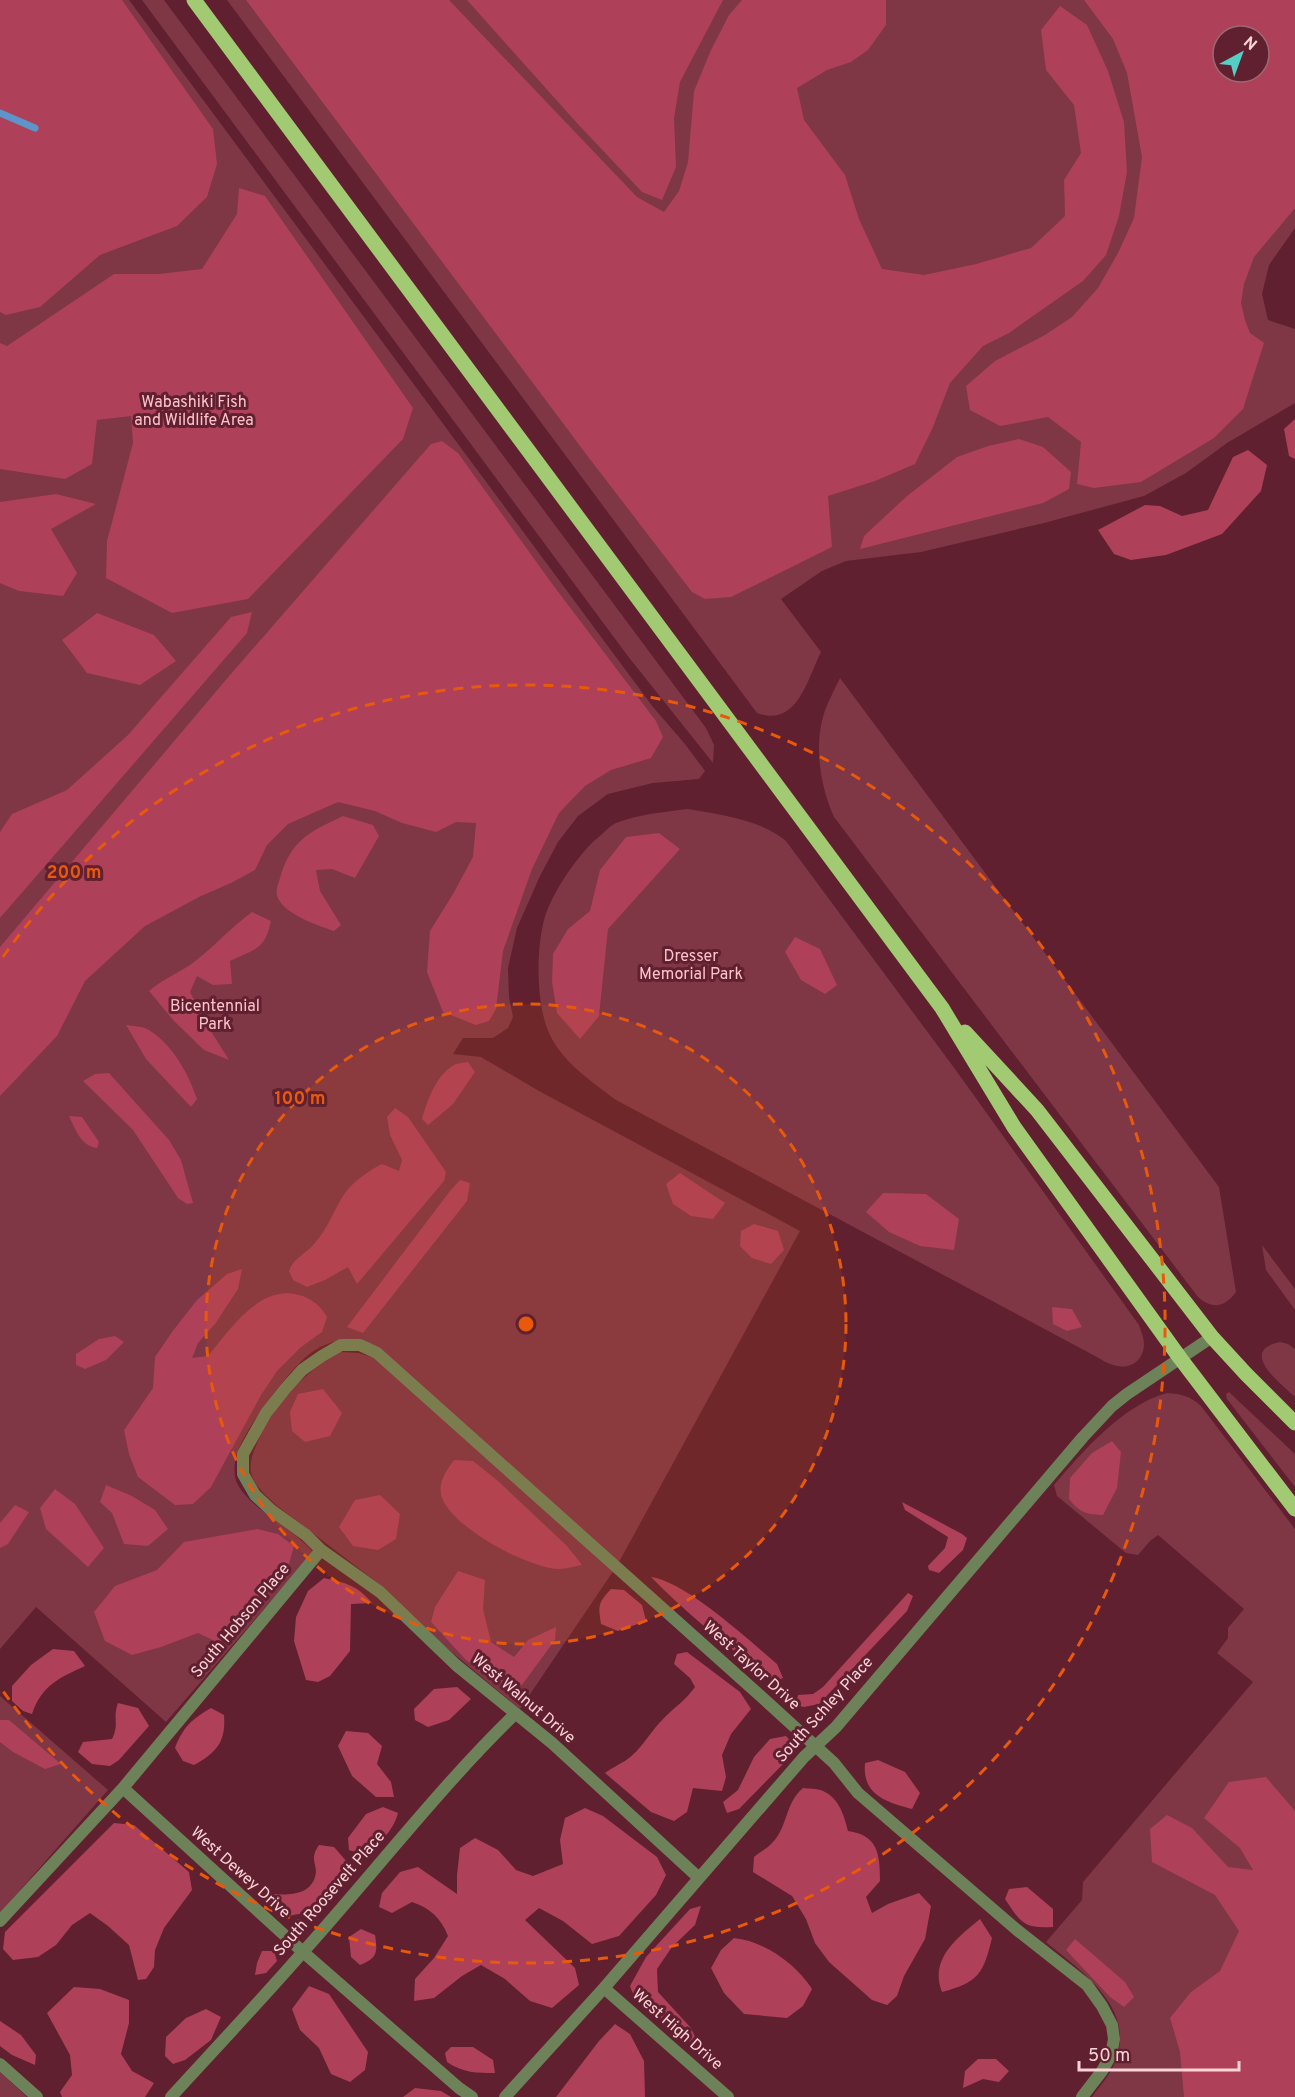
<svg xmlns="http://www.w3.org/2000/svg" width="1295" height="2097" viewBox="0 0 1295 2097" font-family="Overpass,sans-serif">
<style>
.green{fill:#7f3645;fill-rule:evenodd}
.forest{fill:#ae405a;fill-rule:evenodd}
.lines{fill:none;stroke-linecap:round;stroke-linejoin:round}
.stream{stroke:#5f94cb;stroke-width:7}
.street{stroke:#6e8259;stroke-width:12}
.primary{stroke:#a1ca72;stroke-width:15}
.ring{fill:none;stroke:#e8590c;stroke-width:3;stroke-dasharray:10 8}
.labels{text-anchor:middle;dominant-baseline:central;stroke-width:6;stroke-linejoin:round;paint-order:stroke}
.park-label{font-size:16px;fill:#ffc2cb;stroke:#60202f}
.street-label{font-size:16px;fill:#fcd3d8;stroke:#60202f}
.centre{fill:#e8590c;stroke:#60202f;stroke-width:3}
.ring-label{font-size:18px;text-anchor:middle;font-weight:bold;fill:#e8590c;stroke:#60202f;stroke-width:6;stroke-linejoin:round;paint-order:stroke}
</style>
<rect width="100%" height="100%" fill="#60202f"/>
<!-- green -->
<path class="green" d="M0,0H129L653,707L685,744L705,771L699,779L653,783L608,794L578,816L558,842L540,876L517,928L508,968L509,997L513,1017L508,1028L493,1038H463L453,1054L481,1057L539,1091L800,1231L619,1562L365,1341C347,1337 328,1341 312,1352C291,1367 244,1429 237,1454C234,1463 233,1477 238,1485C253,1511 293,1528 313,1552L166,1722L36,1607L0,1649Z
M142,0H164L706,728L714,745L713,763L627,655Z
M227,0H1295V228L1269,265L1262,294L1268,320L1295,329V403L1227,443L1186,473L1144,496L1044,523L921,552L846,561L822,571L781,599L821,652C807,680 797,728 757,713ZM1223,36H1259V72H1223Z
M840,678L1219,1187L1236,1292C1225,1307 1213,1310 1198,1297L834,817C821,788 814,749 823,717C827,703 834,691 840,678Z
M688,809C718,814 762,820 786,841L955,1069L1139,1325C1141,1331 1144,1338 1144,1344C1144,1359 1132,1369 1118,1366C1110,1365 1102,1360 1095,1356L616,1100C591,1081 562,1062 549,1033C536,1003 536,951 544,920C551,894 576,858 595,840C602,835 609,826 616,823C639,814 664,812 688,809Z
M1262,1245L1295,1289V1310L1266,1270Z
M1280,1342L1288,1344L1295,1349V1397C1280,1383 1238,1351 1280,1342Z
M341,1352L359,1353L374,1358L614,1570L520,1709L437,1640L383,1587L276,1505C267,1496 253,1485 251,1472C249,1462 254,1450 258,1441C275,1402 304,1372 341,1352Z
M1229,1392L1295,1454V1487L1227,1399L1226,1394Z
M1167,1393C1182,1394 1190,1396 1201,1406L1295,1529V2097H1092C1100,2086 1110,2075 1115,2062C1137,2008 1082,1972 1046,1942L1082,1900L1083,1882L1253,1682L1217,1653L1228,1638V1628L1244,1609L1158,1535L1150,1541L1138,1555L1126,1553L1057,1496L1054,1485C1082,1452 1124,1404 1167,1393Z
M0,1696L108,1790L0,1913Z
M0,2072L27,2097H0Z"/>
<!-- forest -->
<path class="forest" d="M0,0H122L213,129L217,164L207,197L177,226L100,255L40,307L6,315L0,312Z
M246,0H449L637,197L664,212L679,191L688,162L694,91L711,50L729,15L742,0H886V25L868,50L851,62L827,70L797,88L804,120L845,175L859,219L882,269L924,275L976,264L1031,248L1065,216L1064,180L1081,153L1074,105L1046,70L1041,30L1060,6L1087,25L1108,71L1124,122L1127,172L1119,216L1106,255L1083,281L1009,333L983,346L950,383L933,427L915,464L875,481L828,496L832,547L731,597L705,599L692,592L589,458Z
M467,0H723L680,82L674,118L676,167L662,200L642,192L576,122Z
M1084,0H1295V208L1254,257L1244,284L1241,303L1245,320L1250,333L1264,343L1243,409L1214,438L1141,482L1094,488L1077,484L1081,442L1048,417L1000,426L970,410L966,386L995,361L1045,335L1072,317L1098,288L1118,253L1134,218L1142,157L1127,73L1113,39ZM1223,36H1259V72H1223Z
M239,188L265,196L413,408L403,439L248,599L172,613L106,578L107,541L133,443L131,416L97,420L92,464L65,479L0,469V343L7,346L114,274H159L202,269L237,214Z
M1295,419V459L1289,456L1284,429Z
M1019,439L1043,447L1071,472L1069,489L1043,503L860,549L864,536L907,496L957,457L988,446Z
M442,441L458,453L553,585L656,721L663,737L651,758L611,770L585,786L559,813L532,869L503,951L496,1009L489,1021L476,1025L443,1012L427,972L430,931L453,894L473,857L476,823L456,822L436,832L402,823L375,811L338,802L288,824L267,845L255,870L231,883L201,896L145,926L85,981L57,1036L0,1096V947L230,675L431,444Z
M1248,450L1267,465L1261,491L1222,534L1166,555L1131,560L1114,554L1098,530L1145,505L1160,506L1182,516L1208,510L1233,457Z
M56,494L96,504L51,529L77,573L63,596L19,591L0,583V502Z
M252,612L247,633L0,918V832L12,814L67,790L128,735L231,617Z
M97,613L154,635L176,661L140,685L87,673L62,640Z
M343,816L373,825L379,836L355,878L332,869L316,870L320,891L341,925L334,931C319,926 287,915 279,900C274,892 278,885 280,878C291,840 309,832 343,816Z
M659,833L680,849L608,929L599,1016L580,1039L557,1013L552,982L553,954L568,929L590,911L600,870L626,837Z
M252,912L271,921C265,950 255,949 230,961L232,984L213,985L197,976L190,992L207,1025L229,1060L204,1050L174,1021L149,991C162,980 176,974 190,965C212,949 230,928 252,912Z
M795,937L820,949L837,985L825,994L801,980L785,952Z
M126,1025C133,1026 143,1026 149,1030C173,1045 188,1073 197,1099L191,1107L146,1059Z
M468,1062L475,1072L453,1104L428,1125L422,1119C427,1101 436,1075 454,1065C457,1063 464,1063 468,1062Z
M109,1073L169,1140L181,1160L193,1203L187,1204L178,1198L133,1130L83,1081L95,1074Z
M395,1108L408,1117L446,1172L444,1181L357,1284L348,1267L325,1280L307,1287L293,1280L289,1271C293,1258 306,1254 314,1244C327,1230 333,1212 343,1196C351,1183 368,1171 382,1164L399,1171L402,1160L390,1135L387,1117Z
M69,1116L82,1117L99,1142L97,1148C81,1146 75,1129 69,1116Z
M680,1173L725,1203L713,1219L691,1216L673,1204L666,1184Z
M460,1180L470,1183L467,1201L363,1333L347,1327L450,1191Z
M883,1193L926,1194L959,1219L954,1250L920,1246L889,1232L866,1212Z
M754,1224L778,1231L784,1250L771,1264L752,1258L740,1246L741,1231Z
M242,1269L238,1289L215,1324L198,1343L192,1358L208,1356C230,1330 259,1284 299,1295C311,1298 321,1306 327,1317L322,1332L301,1347L277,1371L261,1395L211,1487L193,1504L175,1505L138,1477L129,1454L124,1430L153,1388L155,1357L172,1332L197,1300L227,1274Z
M1052,1307L1072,1309L1082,1327L1067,1331L1053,1324Z
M115,1336L124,1342L106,1360L85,1369L76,1365V1354L99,1339Z
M323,1389L342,1413L330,1436L305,1442L292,1431L290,1412L298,1394Z
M1112,1441L1121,1452L1117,1488L1103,1515C1087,1515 1079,1512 1069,1499L1070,1478L1092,1453Z
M454,1460L473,1461L498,1481L567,1546L582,1565C575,1566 567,1569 559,1569C528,1568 453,1528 442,1498C437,1483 446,1471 454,1460Z
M106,1485L132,1496L155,1510L168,1529L148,1546L124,1544L112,1513L100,1502Z
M55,1489L75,1504L104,1548L88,1567L46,1529L40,1508Z
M380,1495L400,1514L396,1539L378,1550L353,1546L339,1527L355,1500Z
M902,1502L962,1534L967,1538L963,1550L939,1573L929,1570L928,1566L945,1548L948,1537L905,1510Z
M15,1505L29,1512L8,1544L0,1548V1523Z
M257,1529L278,1534L294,1546L289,1564L271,1582L219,1643L198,1633L161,1647L132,1655L105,1641L94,1612L115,1586L157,1570L184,1542Z
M458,1571L485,1580L483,1609L491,1642L514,1657L528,1640L556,1627L555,1640L522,1685L494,1683L465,1659L431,1622L435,1607Z
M651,1577C685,1581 750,1641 777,1664L783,1678L774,1682C731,1649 689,1616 651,1577Z
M324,1578C346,1583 357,1585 372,1603L351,1604L350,1651L330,1676L318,1682L306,1680L294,1641L296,1617L308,1591Z
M611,1589L624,1590L642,1605L646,1621L618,1631L601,1624C598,1606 598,1603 611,1589Z
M908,1593L913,1596L907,1611L819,1704L804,1707L796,1705L798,1695L813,1694L823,1687Z
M53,1649L74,1651L85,1666C59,1678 42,1685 32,1714L23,1711L12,1701V1686L31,1665Z
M687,1652L740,1692L751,1709L731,1734L722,1755L726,1777L722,1791L693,1788L687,1812L674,1821L651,1812L605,1773C612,1768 618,1765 625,1761C642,1750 650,1731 664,1718C676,1706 685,1701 695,1687L690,1678L674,1664L677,1654Z
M457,1687L471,1699L449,1720L428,1727L415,1720L414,1709L434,1689Z
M118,1703L138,1708L149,1726L119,1760L110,1766L92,1764L78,1752L83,1742L112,1739C120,1723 112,1719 118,1703Z
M211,1708L224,1715C226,1742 217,1752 194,1765L183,1761L175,1748C183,1727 192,1719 211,1708Z
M0,1720H9L61,1764L45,1769L13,1752L0,1742Z
M346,1731L368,1733L382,1746L377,1764L391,1782L394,1797H376L352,1776L338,1746Z
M786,1736L794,1745L789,1758L739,1809L727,1813L723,1802L738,1790L754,1757L770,1739Z
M878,1760L905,1772L920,1793L912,1809C886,1802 862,1795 865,1763Z
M1266,1777L1295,1811V2097H1184L1180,2052L1170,2018L1191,1992L1220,1971L1239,1931L1215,1895L1152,1862L1150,1829L1167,1815L1192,1828L1228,1867L1253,1870L1240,1848L1204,1818L1229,1782Z
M803,1788C809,1789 817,1788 823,1791C839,1798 844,1815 848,1831C878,1835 880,1854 880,1881L866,1897L872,1913L888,1904L919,1893L931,1906L925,1939L904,1976L897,1996L887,2005L872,2000L829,1962L815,1943L806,1919L792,1896L753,1872L754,1857C760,1852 768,1848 773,1842C788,1826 785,1803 803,1788Z
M383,1807L398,1813C393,1832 378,1846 360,1854L349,1850L348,1838L366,1814Z
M585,1808L603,1816L657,1857L666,1875L656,1895L619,1936L592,1944L563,1921L539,1908L525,1920L575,1968L579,1985L552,2008L530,2001L505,1979L481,1965L462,1976L434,1998L414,2001L415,1979L434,1958L448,1936C441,1918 430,1908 412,1902L392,1913L379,1907L382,1893L400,1872L418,1867L457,1894V1875L460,1848L475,1838L498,1850L516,1870L533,1876L563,1864L560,1840L565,1818Z
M114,1823L134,1825L189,1872L192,1890L164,1928L155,1950L154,1967L146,1979L138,1980L129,1945L108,1926L90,1913L72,1925L56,1945L38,1957L13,1960L3,1949L5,1932Z
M319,1845L334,1847L348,1863C341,1882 327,1901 309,1911C304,1914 296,1914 290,1916L272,1905V1894C288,1895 309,1896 315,1877C319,1864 308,1861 319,1845Z
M1027,1887L1053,1909V1927C1024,1929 1021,1923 1005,1899L1009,1889Z
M701,1906L695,1925L672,1947L657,1969L658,1992L691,2028L696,2039L689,2042L635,1999L630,1986L646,1957L690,1909Z
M980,1919L992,1938C983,1974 979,1982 942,1992C929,1959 957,1938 980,1919Z
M361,1929L375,1935C378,1953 377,1958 360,1965L351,1957L349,1937Z
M734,1938C764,1941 796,1964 812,1989L803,2006L787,2018L744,2014L724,1993L711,1968L721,1950Z
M1075,1939L1125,1982L1134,1997L1124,2007L1110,1997L1066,1950Z
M262,1951H274L277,1961L266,1973L255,1975L257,1963Z
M309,1986L329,1994L368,2052L365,2070L350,2082L331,2074L319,2048L300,2030L292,2009Z
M74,1987L100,1989L129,2000V2023L121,2054L132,2071L154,2083L145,2097H62L60,2092L72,2075L70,2055L47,2013Z
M206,2009L221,2017L211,2040L185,2060L173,2064L165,2056L166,2037L186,2018Z
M0,2021L21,2035L36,2055L35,2065L12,2055L0,2046Z
M615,2024L630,2034L644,2061L645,2097H556L599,2041Z
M451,2047H473L493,2060L495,2073C477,2073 463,2073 447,2062L445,2053Z
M978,2059H996L1009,2071L999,2082L983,2079L963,2088L965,2071Z
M415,2088L441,2091L451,2097H403Z"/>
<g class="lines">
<!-- stream -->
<path class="stream" d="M0,113L35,128"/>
<!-- street -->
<path class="street" d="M123,1788L303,1952L459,2088L472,2097
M699,1878L552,1743L456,1665L380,1592L321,1550L306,1535L271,1510L255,1495L243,1474V1454L266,1413L285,1389L302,1370L322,1356L341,1345H360L377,1353L765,1700L834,1763L858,1793L1017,1930L1087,1985L1102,2006L1112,2025L1114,2039L1111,2055L1102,2071L1082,2097
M0,1921L123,1788L321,1550
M604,1988L728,2097
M0,2064L37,2097
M171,2097C215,2049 260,2001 303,1952C374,1873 439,1788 515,1714
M505,2097L604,1988L804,1757L836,1727L1083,1437L1112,1406L1127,1394L1212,1337"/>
<!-- primary -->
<path class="primary" d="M194,0L942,1008L1014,1127L1180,1358L1295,1509
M965,1032L1037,1110L1212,1337L1246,1374L1295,1423"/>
</g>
<!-- distance rings -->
<circle cx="526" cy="1324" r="320" fill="#e8590c" fill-opacity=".12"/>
<g class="ring">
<circle cx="526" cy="1324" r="320"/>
<path d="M3 957A639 639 0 1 1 3 1691"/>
</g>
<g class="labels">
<!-- park labels -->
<g class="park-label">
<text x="194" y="403">Wabashiki Fish<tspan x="194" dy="18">and Wildlife Area</tspan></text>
<text x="691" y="957">Dresser<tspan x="691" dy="18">Memorial Park</tspan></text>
<text x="215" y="1007">Bicentennial<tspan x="215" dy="18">Park</tspan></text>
</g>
<!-- street labels -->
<g class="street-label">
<text transform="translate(241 1621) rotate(-50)">South Hobson Place</text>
<text transform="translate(751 1666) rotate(42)">West Taylor Drive</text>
<text transform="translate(523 1699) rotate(40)">West Walnut Drive</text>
<text transform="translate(825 1710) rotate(-48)">South Schley Place</text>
<text transform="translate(240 1873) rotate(42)">West Dewey Drive</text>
<text transform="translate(330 1894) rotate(-49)">South Roosevelt Place</text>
<text transform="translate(677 2030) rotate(41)">West High Drive</text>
</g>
</g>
<circle cx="526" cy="1324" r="9" class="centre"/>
<g class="ring-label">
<text x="74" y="878">200 m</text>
<text x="300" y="1104">100 m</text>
</g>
<!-- north arrow -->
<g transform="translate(1241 54) rotate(41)"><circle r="28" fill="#60202f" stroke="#9e6873" stroke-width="1.5"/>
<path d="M0-4.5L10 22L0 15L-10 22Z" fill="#55cec6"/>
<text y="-9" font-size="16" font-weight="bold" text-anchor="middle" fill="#fcd3d8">N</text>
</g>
<!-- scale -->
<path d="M1079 2061v9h160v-9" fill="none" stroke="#fcd3d8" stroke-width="3"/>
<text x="1088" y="2061" font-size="18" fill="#fcd3d8" stroke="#60202f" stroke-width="4.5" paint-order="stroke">50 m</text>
</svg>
